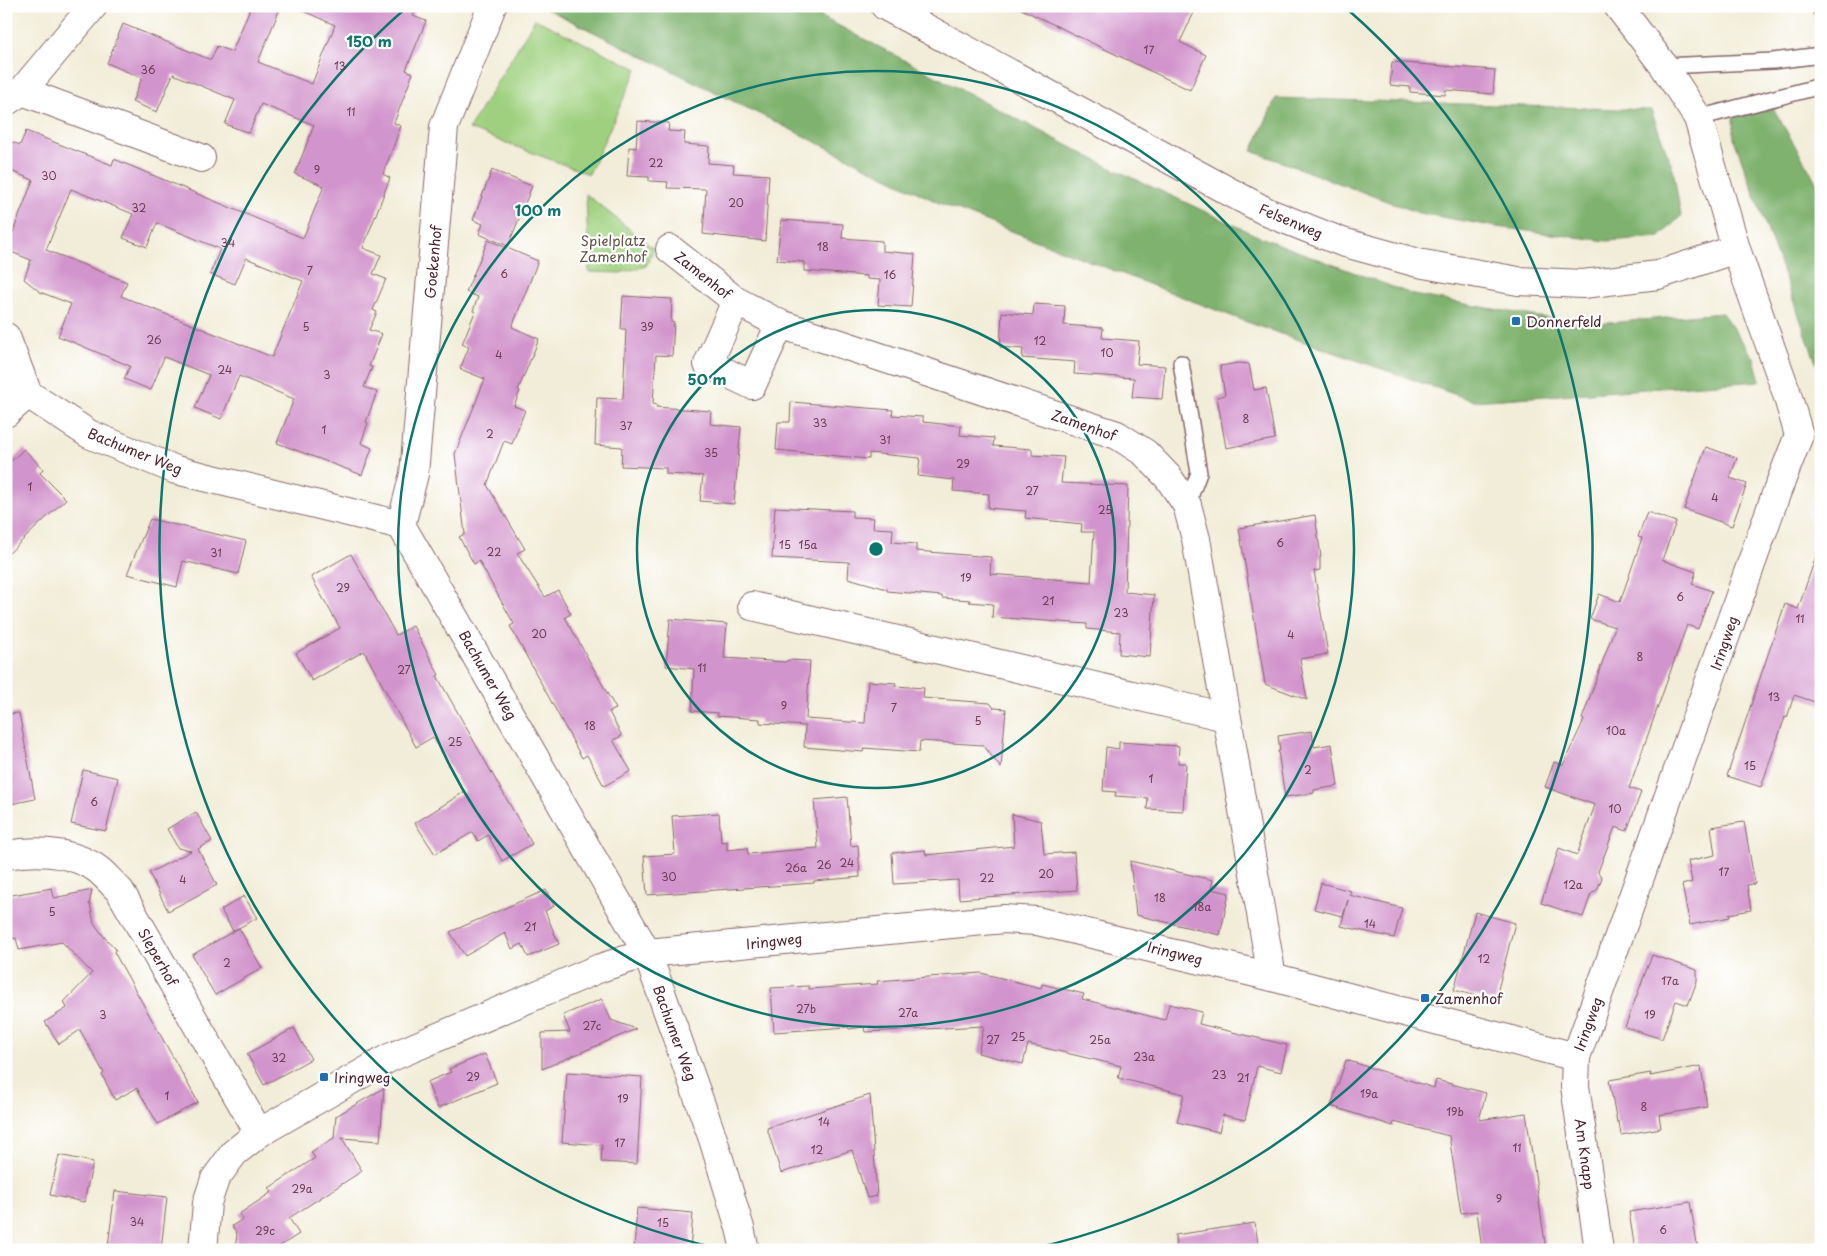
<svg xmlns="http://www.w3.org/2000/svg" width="1827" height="1256" viewBox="0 0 1827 1256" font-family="'Playpen Sans',sans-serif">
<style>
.green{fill:#9fd07f;stroke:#747855}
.forest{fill:#7fb26e;stroke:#64684c}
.building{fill:#d294cc;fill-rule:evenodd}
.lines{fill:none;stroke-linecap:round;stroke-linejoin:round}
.service-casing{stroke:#856768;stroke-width:18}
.minor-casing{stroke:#856768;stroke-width:30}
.service{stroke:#fff;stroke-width:15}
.minor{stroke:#fff;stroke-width:28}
.ring{fill:none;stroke:#0f766e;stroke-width:2.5}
.poi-dot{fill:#1f6fb2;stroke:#fff;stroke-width:2}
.labels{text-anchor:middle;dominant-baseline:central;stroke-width:4.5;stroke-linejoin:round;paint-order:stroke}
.number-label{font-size:11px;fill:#6c3c53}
.street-label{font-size:14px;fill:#4a1f2b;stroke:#fff}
.park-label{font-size:14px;fill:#645444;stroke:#fff}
.poi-label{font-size:14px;fill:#4a1f2b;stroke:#fff;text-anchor:start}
.centre{fill:#0f766e;stroke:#fff;stroke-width:2.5}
.ring-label{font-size:15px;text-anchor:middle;font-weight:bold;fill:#0f766e;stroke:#fff;stroke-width:4.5;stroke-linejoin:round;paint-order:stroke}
</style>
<rect width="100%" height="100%" fill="#fff"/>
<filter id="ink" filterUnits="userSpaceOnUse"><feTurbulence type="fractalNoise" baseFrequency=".02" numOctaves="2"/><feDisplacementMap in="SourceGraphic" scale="10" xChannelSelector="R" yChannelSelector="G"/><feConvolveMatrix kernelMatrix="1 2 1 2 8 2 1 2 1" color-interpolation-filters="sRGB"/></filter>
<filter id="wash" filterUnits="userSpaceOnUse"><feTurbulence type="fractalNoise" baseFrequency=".0096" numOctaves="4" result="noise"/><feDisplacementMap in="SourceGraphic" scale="20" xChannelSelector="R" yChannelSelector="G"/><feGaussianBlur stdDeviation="1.12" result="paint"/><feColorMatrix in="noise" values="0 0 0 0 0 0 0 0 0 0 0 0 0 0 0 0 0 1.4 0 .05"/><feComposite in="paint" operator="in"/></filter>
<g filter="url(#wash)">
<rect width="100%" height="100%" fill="#f2edd8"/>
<!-- green -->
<path class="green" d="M535,19L637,69L589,174L469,129Z
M586,194L654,249L646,266L620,273L589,272Z"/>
<!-- forest -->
<path class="forest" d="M541,6H801L1107,166L1260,237L1414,295L1585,325L1722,313L1754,358L1760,381L1474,401L1247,322L939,203Z
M1276,98L1651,110L1673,169L1681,216L1660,237L1607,241L1497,227L1419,213L1252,151Z
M1773,108L1821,190V376L1734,139L1733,117Z"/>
<g id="blocks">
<!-- building -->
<path class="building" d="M251,6H281L258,62L312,84L335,25L292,6H417L413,16L426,21L406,70L413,73L394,123L401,126L383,174L390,178L363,248L381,255L373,274L386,279L373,310L377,312L369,330L382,334L369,366L372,367L364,387L377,392L366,422L368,423L361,443L372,448L362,475L277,443L294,399L239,376L221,419L195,408L209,375L164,357L151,390L124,379L130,366L58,336L71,304L40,292L24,279L31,260L6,250L33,180L6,169V140L20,145L26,131L112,165L114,159L303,238L324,186L295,174L314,125L261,104L249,133L225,124L235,100L173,74L157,112L132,102L142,78L107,63L123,24L211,60L217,46L232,52ZM71,189L133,214L123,238L147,247L157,223L220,249L210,274L235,284L246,258L303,281L272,357L121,296L127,282L46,250Z
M1015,6H1197L1180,42L1206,55L1190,90Z
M1392,62L1495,70L1493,94L1446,90L1445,95L1410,92V87L1390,85Z
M638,121L669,123L668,131L685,132L684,144L709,146L708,163L734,165L733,173L769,175L765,241L703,234L706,189L667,188L668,182L649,181V177L627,176L629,147L636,148Z
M492,170L532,186L508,246L479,234L483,224L473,220Z
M781,220L843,224L842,238L882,241V251L915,254L911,307L878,305L880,280L867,279V276L804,271V262L777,260Z
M488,240L538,261L512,327L539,339L518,390L520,391L514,406L525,410L512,444L504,441L487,485L525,549L517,553L545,597L558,590L571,614L565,617L616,709L609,712L622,736L613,740L631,771L604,786L587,755L582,758L510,626L514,624L479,561L474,564L459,537L465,534L455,454L485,379L460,369L469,347L462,344L475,312L473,311L478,297L466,292Z
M623,296L672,299L671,322L674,323L672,356L656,355L653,404L657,405L656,407L711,411L710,424L741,427L734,504L700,501L703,476L666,474V468L621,466L622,447L595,445L597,398L623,399L626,329H621Z
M1034,304L1065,306L1064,325L1103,328L1102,338L1139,341L1137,364L1165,366L1162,399L1132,397L1134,378L1074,374L1075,362L1022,358L1023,349L1000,347L1002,312L1033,315Z
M1238,363L1249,364L1254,390L1266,388L1275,439L1226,448L1217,397L1225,395L1220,366Z
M791,402L893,410L892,415L923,417V422L961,426L960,435L994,438L993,446L1032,449V455L1064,457L1061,483L1128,486L1125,592L1154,595L1150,657L1119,654L1120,632L1087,629V624L992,617L993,604L969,602L970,600L942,598V596L887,591V589L848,578L849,562L772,558L775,507L852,511V517L874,518L873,528L893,529L892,542L916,544V551L991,557L990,574L1091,582L1094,532H1081L1082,524L1025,518L1026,511L988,508L989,494L953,491L954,480L918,476L920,458L869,453V459L776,450L778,422H790Z
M1706,447L1737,458L1730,478L1747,484L1732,526L1684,509Z
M24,449L43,469L40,473L66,499L6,556V466Z
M1647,512L1676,522L1662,560L1696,572L1692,584L1712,591L1698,629L1687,625L1629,788L1641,792L1627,831L1615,827L1598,872L1602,878L1597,890L1591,894L1583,917L1541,903L1559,848L1577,855L1595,805L1545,787L1554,762L1563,765L1584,720L1582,719L1615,627L1590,619L1599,594L1620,602L1642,538L1638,537Z
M1315,515L1321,557H1320V570L1314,571L1328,654L1300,659L1307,700L1265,684L1239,528Z
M150,519L246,541L238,574L183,561L177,587L127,574Z
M351,554L396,635L413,626L439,675L437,676L532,844L502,861L488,835L478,841L473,832L435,854L415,823L464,792L433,737L416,747L364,651L312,681L296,653L340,628L311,577Z
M1816,556L1821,557V704L1794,695L1787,718L1785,717L1761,787L1727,776L1785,604L1798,609Z
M670,619L727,624L724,658L785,662L789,660L810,661L806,719L865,723L868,681L896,683L895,686L924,688L923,698L990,703L994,708L1006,709L1001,768L983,745L920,741L919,752L864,748L863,752L804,747L805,726L760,723V719L717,716L718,713L692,711L694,669L666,666Z
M19,713L35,799L6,805V714Z
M1312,731L1314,747L1332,744L1338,786L1314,790V793L1285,797L1278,751H1280L1278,736Z
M1119,742L1179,746L1178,763H1186L1183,811L1147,809L1148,798L1115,796L1116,792L1103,791L1106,747L1119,749Z
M83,770L118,778L106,831L71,824Z
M847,797L851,846L858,845L860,877L814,881V883L647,895L644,856L675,854L672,816L719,813L721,842L727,841V850L747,848L748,854L818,848L814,800Z
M196,812L212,841L198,849L217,885L168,911L149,873L191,851L178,848L167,829Z
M1012,814L1041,821L1044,854L1074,852L1077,890L959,899L958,880L894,884L892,853L925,850L926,855L1014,846Z
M1744,822L1755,884L1747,885L1751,910L1729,914L1730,917L1690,925L1682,885L1692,882L1688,861L1715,855L1711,827Z
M1130,861L1213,880L1211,889L1229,893L1220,935L1136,915Z
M1321,883L1351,891L1349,895L1402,908L1394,938L1341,926L1348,900L1343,916L1314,909Z
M52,888L54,898L92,890L89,905L90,904L94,923L105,938L116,949L114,952L198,1102L158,1124L137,1088L115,1100L102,1075L104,1073L80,1030L59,1044L45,1022L67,1008L64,1002L92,973L62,942L19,950L16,938L6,940V896Z
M546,890L554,906L545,911L559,944L528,957L522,944L512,949L505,933L465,956L450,932Z
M244,896L257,918L233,931L221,910Z
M1475,912L1515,923L1495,1001L1454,990Z
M239,928L262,968L215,995L192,955Z
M1652,955L1697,970V981L1688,1005L1676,1001L1662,1039L1625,1027Z
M981,973L1041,988L1042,984L1084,994L1082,999L1165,1020L1169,1004L1202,1012L1199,1024L1287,1045L1281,1072L1257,1066L1245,1120L1223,1115L1219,1132L1177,1122L1184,1094L1118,1078L1121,1066L1028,1044L1023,1064L978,1053L984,1026L865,1032L864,1027L849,1029L848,1027L774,1032L771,988L809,986V989L878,984L877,981Z
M602,999L611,1020L636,1029L542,1069V1033L570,1032L563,1015Z
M294,1028L311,1059L264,1085L247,1054Z
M485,1054L497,1083L438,1108L427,1082L451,1072L449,1069Z
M1346,1060L1434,1088L1436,1080L1486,1093L1479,1120L1526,1113L1546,1250H1482L1477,1211L1461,1213L1449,1136L1394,1122L1393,1126L1331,1106Z
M1701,1066L1707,1107L1659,1115L1661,1128L1621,1135L1619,1122H1617L1609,1080L1651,1073L1650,1076Z
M567,1072L642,1077L637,1164L601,1162L602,1145L562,1142Z
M384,1088L380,1141L342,1138L362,1171L289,1218L299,1234L274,1250H235L237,1234L232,1226L243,1219L239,1214L272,1192L269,1188L315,1158L311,1152L334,1138L336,1116Z
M870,1095L877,1196L867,1198L852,1150L781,1173L767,1128Z
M59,1155L93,1162L84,1202L50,1195Z
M115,1191L167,1197L161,1250H137L108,1246Z
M1690,1202L1698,1250H1673V1246L1650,1250H1635L1629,1212Z
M637,1208L693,1213L690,1250H634Z
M1255,1223L1259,1250H1176L1175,1235Z"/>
</g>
</g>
<g filter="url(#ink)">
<use href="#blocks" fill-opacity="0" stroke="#856768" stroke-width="1"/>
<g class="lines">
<defs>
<path id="service" d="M1818,6L1821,10
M1664,66L1773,61L1821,55
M1698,118L1821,86
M1181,363L1199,473L1187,505"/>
<path id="minor" d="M885,6L1269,213L1342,242L1418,263L1518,281L1583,284L1658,275L1736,249
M1618,6L1664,66L1698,118L1736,249L1786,391L1799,435
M22,91L201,158
M7,101L22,91L93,6
M670,249L736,301L780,324L1117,435L1145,453L1168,477L1187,505L1196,539L1272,977
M736,301L708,364L752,385L780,324
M6,337L28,394L89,434L176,470L401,525L647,953L713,1139L740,1228L745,1250
M6,413L28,394
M401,525L414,474L444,127L492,6
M752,606L1226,717
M6,855C34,850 66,851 91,865C102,870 111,883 120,891L259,1133
M1576,1057L1575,1086L1599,1250
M203,1250L207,1203L215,1179L234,1153L259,1133L389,1058L600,968L647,953L1004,919L1037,921L1272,977L1576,1057L1776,494L1799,435"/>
</defs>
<!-- service casing -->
<use href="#service" class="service-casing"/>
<!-- minor casing -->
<use href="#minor" class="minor-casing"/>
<!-- service -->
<use href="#service" class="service"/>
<!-- minor -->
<use href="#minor" class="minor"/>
</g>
</g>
<!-- distance rings -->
<g class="ring">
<circle cx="876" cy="549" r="239"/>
<circle cx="876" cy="549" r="478"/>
<path d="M721 1249A717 717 0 0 1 406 8M1346 8A717 717 0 0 1 1031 1249"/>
</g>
<!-- markers -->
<g class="poi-dot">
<rect x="1511" y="316" width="10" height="10" rx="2.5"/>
<rect x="1420" y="993" width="10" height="10" rx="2.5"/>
<rect x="319" y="1072" width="10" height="10" rx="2.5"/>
</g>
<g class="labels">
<!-- number labels -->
<g class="number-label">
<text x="1149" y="49">17</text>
<text x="340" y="65">13</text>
<text x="148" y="69">36</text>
<text x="351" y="111">11</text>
<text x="656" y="162">22</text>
<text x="317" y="169">9</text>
<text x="49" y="175">30</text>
<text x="736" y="202">20</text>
<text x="139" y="207">32</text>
<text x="228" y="242">34</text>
<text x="823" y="246">18</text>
<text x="310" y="270">7</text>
<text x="504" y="273">6</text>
<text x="890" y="274">16</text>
<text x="306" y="326">5</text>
<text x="647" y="326">39</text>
<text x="154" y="339">26</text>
<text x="1040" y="340">12</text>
<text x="1107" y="352">10</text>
<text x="499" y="354">4</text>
<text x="225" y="369">24</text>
<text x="327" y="374">3</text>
<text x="1246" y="418">8</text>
<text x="820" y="422">33</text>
<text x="626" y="425">37</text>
<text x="324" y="429">1</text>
<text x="490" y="433">2</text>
<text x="885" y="439">31</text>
<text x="711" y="452">35</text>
<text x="963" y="463">29</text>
<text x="30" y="486">1</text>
<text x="1032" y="490">27</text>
<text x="1715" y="497">4</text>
<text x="1105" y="509">25</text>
<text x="1280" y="542">6</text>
<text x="785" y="544">15</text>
<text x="808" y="544">15a</text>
<text x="494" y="551">22</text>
<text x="216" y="552">31</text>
<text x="966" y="577">19</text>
<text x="343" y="587">29</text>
<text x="1680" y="596">6</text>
<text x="1048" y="600">21</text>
<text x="1121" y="612">23</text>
<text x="1800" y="618">11</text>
<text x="539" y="633">20</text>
<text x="1291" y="634">4</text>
<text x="1640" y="656">8</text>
<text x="702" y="667">11</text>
<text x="404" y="669">27</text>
<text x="1774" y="696">13</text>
<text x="784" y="705">9</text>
<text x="894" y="707">7</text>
<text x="978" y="720">5</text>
<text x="590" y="725">18</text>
<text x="1616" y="730">10a</text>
<text x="455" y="741">25</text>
<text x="1750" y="765">15</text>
<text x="1308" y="769">2</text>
<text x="1151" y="778">1</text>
<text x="94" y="801">6</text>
<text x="1615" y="808">10</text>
<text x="847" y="862">24</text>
<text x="824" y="864">26</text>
<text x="796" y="867">26a</text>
<text x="1724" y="871">17</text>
<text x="1046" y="873">20</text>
<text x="669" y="876">30</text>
<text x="987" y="877">22</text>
<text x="183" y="879">4</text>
<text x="1573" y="884">12a</text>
<text x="1160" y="897">18</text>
<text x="1202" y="906">18a</text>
<text x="52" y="911">5</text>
<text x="1370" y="923">14</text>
<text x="530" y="926">21</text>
<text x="1484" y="958">12</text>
<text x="227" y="962">2</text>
<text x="1670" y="980">17a</text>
<text x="806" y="1008">27b</text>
<text x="908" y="1012">27a</text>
<text x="103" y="1014">3</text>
<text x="1650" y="1014">19</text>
<text x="592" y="1025">27c</text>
<text x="1018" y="1036">25</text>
<text x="993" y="1039">27</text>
<text x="1100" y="1039">25a</text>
<text x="1144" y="1056">23a</text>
<text x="279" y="1057">32</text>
<text x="1219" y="1074">23</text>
<text x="473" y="1076">29</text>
<text x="1243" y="1077">21</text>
<text x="1369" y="1093">19a</text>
<text x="167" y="1095">1</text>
<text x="623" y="1098">19</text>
<text x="1644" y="1106">8</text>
<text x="1455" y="1111">19b</text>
<text x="824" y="1121">14</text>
<text x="620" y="1142">17</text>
<text x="1517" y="1147">11</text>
<text x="817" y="1149">12</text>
<text x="302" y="1188">29a</text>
<text x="1499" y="1198">9</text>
<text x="137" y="1221">34</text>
<text x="663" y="1222">15</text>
<text x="1663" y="1229">6</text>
<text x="265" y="1230">29c</text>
</g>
<!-- street labels -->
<g class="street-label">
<text transform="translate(1291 221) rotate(23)">Felsenweg</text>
<text transform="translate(433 262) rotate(-85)">Goekenhof</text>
<text transform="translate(703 275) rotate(38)">Zamenhof</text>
<text transform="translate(1084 425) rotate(19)">Zamenhof</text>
<text transform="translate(135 451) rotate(22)">Bachumer Weg</text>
<text transform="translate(1724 643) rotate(-71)">Iringweg</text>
<text transform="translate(488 675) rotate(60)">Bachumer Weg</text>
<text transform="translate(774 941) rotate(-6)">Iringweg</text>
<text transform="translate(1175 953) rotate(14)">Iringweg</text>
<text transform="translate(158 957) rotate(60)">Sleperhof</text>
<text transform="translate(1588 1024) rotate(-70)">Iringweg</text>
<text transform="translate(675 1033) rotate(70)">Bachumer Weg</text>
<text transform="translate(1585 1154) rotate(82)">Am Knapp</text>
</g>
<!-- park labels -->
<g class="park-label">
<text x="613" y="240">Spielplatz<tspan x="613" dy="16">Zamenhof</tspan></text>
</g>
<!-- poi labels -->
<g class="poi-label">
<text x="1526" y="321">Donnerfeld</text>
<text x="1435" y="998">Zamenhof</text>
<text x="334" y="1077">Iringweg</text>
</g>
</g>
<circle cx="876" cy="549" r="8" class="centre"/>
<g class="ring-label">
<text x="369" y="47">150 m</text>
<text x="538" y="216">100 m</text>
<text x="707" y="385">50 m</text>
</g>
<!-- margin -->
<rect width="1827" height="1256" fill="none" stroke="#fff" stroke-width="25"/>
</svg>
